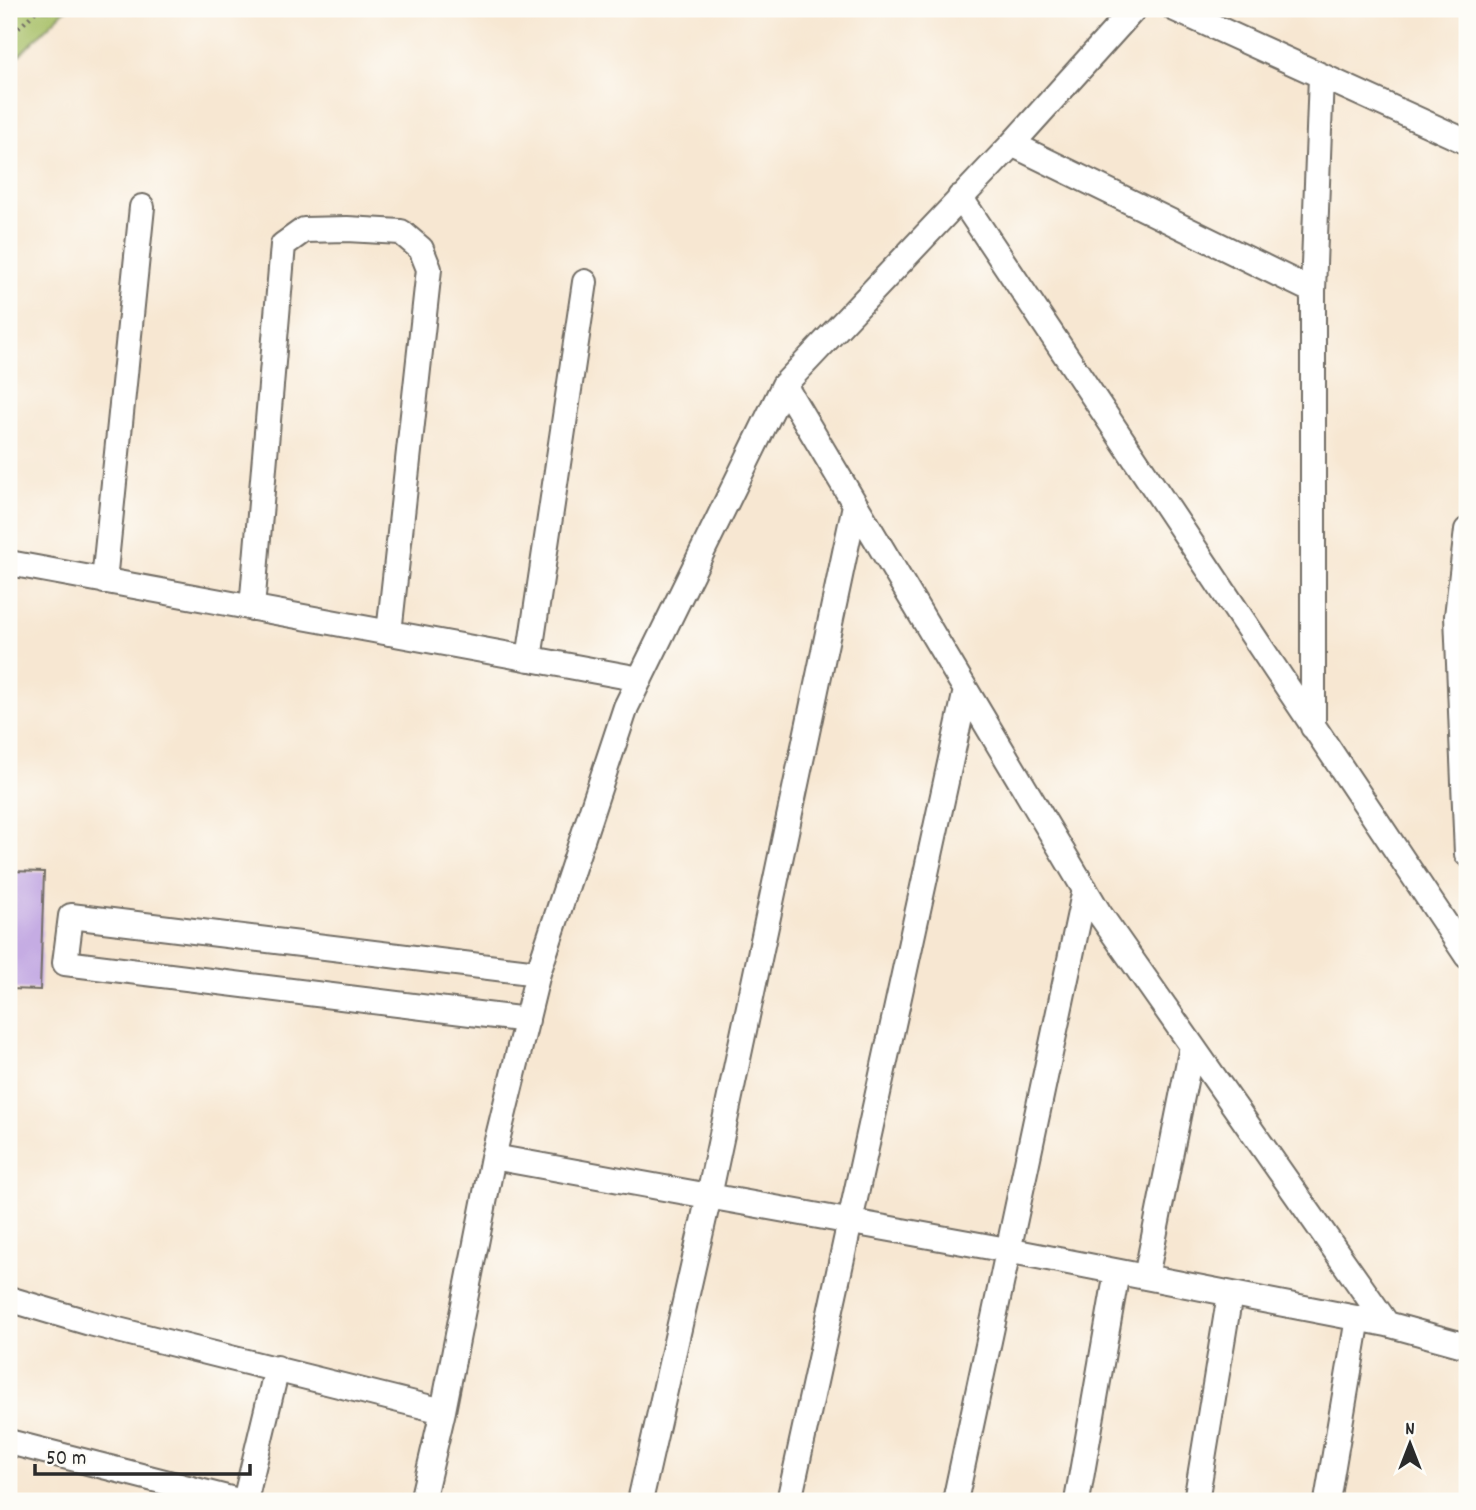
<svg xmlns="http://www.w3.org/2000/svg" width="1476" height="1510" viewBox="0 0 1476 1510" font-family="Dekko,sans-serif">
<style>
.green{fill:#a5be63;stroke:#687447;stroke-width:2}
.building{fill:#c5ace3}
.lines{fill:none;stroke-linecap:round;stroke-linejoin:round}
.minor-casing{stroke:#726d65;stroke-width:28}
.path{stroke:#726d65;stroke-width:4.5;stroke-dasharray:2 5;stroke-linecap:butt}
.minor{stroke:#fff;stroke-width:24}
</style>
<rect width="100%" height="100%" fill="#fdfcf7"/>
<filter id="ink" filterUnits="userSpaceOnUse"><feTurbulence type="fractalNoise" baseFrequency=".0143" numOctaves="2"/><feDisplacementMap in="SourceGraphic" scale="14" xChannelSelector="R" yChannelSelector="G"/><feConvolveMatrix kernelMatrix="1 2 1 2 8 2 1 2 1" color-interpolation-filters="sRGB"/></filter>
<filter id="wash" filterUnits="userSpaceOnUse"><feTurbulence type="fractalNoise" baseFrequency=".00686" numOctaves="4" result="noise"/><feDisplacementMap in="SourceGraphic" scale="28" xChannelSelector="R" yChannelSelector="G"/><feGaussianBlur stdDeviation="1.57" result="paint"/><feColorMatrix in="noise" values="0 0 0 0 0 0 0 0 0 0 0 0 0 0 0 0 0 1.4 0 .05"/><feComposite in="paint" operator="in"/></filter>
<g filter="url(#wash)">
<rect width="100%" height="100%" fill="#f7e7d2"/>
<!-- green -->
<path class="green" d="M9,9H66L9,65Z"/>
<g id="blocks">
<!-- building -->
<path class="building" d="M9,871L44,872L40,990L9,989Z"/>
</g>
</g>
<g filter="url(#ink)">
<use href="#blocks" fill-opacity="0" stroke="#726d65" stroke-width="2"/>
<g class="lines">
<defs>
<path id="minor" d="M1175,9L1467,142
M1012,144L1313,291
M960,197L1467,956
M784,385L1099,913L1387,1324
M1467,530L1457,616L1467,854
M9,563L640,679
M104,581L142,207
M252,608L283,245L304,230L347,229L401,232L421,249L429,269L389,633
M529,659L585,282
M1313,727V291L1321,76
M527,1020L65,963L71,916L538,973
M493,1157L1007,1250L1387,1324L1467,1346
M1146,1277L1192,1046
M9,1299L90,1323L443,1411
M9,1442L239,1501
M245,1501L277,1368
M422,1501L443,1411L493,1157L538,973L626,707L784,385L1012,144L1134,9
M640,1501L709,1196L855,505
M789,1501L966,690
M955,1501L1085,889
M1077,1501L1117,1272
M1196,1501L1230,1294
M1327,1501L1358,1318"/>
</defs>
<!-- minor casing -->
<use href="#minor" class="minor-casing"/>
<!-- path -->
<path class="path" d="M9,38L38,9"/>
<!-- minor -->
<use href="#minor" class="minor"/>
</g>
</g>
<!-- margin -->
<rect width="1476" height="1510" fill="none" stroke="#fdfcf7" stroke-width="35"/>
<!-- north arrow -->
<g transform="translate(1410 1444)" stroke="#fdfcf7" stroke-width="5" paint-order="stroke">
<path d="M0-5L12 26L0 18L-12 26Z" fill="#2b2b2b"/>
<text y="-10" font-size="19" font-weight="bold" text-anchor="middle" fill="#2b2b2b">N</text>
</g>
<!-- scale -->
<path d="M35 1464v10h215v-10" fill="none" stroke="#2b2b2b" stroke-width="3.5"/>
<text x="46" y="1464" font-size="21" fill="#2b2b2b" stroke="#fdfcf7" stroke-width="5" paint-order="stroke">50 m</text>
</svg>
